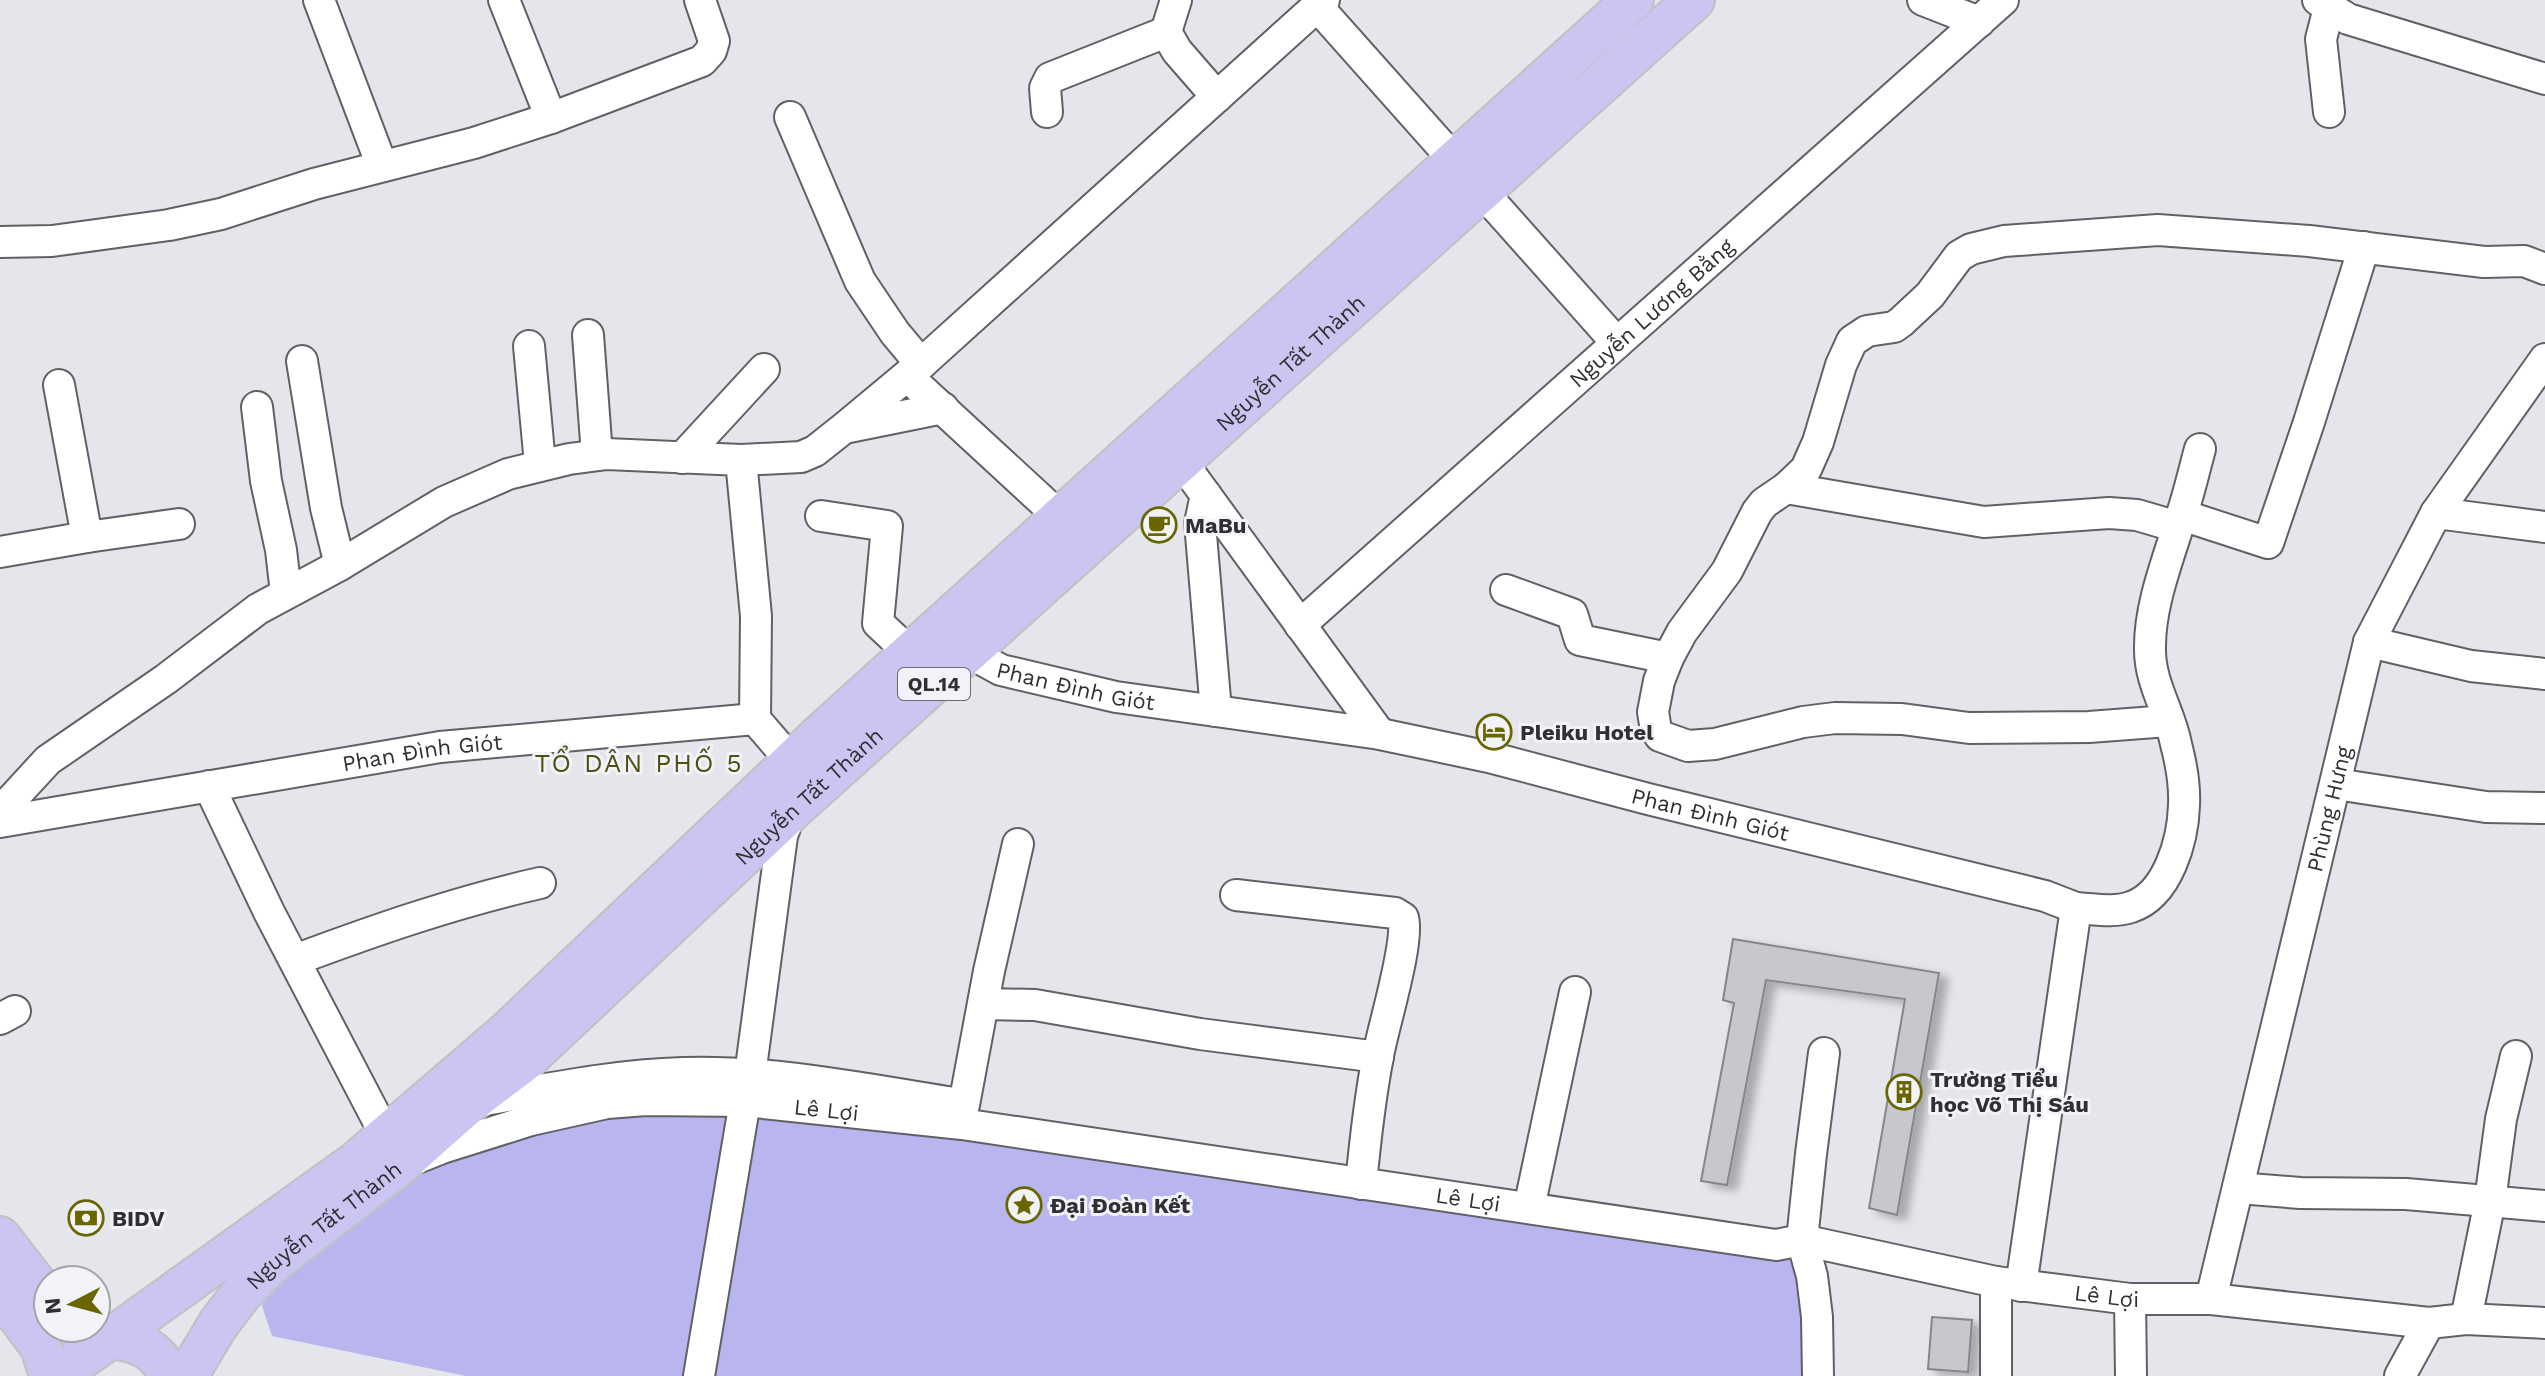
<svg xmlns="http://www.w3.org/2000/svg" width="2545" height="1376" viewBox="0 0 2545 1376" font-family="'Work Sans',sans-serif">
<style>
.green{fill:#b9b5ee}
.building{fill:#c7c7cd;stroke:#86858c;stroke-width:2;filter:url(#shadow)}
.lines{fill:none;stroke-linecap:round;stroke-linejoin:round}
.minor-casing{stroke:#606065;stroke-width:34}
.major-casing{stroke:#c1c1c2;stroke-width:44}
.minor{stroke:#fff;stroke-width:30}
.major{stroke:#cac5f1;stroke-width:40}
.labels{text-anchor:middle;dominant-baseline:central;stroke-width:6;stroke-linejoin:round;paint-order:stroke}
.shield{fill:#f2f2f9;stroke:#6a6a6e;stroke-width:2}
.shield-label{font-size:20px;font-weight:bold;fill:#303032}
.street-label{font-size:22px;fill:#303032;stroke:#f2f2f9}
.poi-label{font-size:22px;font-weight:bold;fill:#303032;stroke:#f2f2f9;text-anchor:start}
.quarter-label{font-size:26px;letter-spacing:2px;fill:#504f11;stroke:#f2f2f9}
</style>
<defs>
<filter id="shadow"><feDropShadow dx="9" dy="5" stdDeviation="4" flood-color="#0004"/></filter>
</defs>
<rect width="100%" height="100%" fill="#e5e5ec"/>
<!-- green -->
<path class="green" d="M745,1101L1802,1240L1818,1376H466L272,1336L262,1306L273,1272L372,1197L467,1154L533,1133L639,1113Z"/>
<!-- building -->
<path class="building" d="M1733,939L1939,973L1897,1215L1869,1208L1905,999L1766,980L1727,1185L1701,1181L1734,1003L1723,1000Z
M1932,1317L1972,1320L1968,1372L1928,1369Z"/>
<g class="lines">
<defs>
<g id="minor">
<path d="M319,0L382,166"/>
<path d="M504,0L551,118"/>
<path d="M1176,0L1166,32L1177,51L1217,97"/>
<path d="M1923,0L1979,22"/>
<path d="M2318,0L2348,19L2545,79"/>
<path d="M1317,6L1617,343"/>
<path d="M2329,8L2321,39L2329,112"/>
<path d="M1047,112L1045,88L1050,78L1166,32"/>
<path d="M790,117L860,281L895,333L921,364"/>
<path d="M0,242L52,241L169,225L221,214L314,184L474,143L551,118L702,61L711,51L714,41L700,0"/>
<path d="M588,335L597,455"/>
<path d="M529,346L540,464"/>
<path d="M302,361L326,508L340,565"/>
<path d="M907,376L1061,518"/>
<path d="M59,385L87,537"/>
<path d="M257,407L266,481L281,550L286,593"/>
<path d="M849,427L943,408"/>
<path d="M682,458L764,369"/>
<path d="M741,460L801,457L815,451L844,428L921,364L1324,0"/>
<path d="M1181,461L1380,734"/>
<path d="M1786,488L1984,522L2109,513L2137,515L2178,527"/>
<path d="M1206,495L1200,523L1216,711"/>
<path d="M2436,513L2545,527"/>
<path d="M2182,515L2268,543L2309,422L2364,247"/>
<path d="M821,516L887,526L878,623L910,653"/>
<path d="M0,552L87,537L179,524"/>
<path d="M1506,590L1572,614L1580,640L1668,658"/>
<path id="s1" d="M1300,625L2003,0"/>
<path d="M2369,642L2471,666L2545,674"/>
<path id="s2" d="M970,653L1001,670L1116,697L1380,734L1489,757L1648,799L2045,896L2076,908L2021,1286"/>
<path d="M2168,721L2089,727L1969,728L1902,719L1835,718L1803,722L1715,744L1688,746L1660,736L1656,730L1653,712L1659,681L1668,658L1682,632L1727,571L1757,512L1764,503L1786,488L1806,469L1818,442L1841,365L1852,341L1867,331L1894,327L1901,322L1930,295L1959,256L1971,249L2004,241L2158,230L2309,241L2484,262L2524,261L2545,269"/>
<path d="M2336,784L2486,807L2545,808"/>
<path d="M209,786L269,912L386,1136"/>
<path d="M0,812L48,760L166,679L258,609L340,565L444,502L508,474L569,459L607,454L741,460L756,616L755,719"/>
<path id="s3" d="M0,822L440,747L755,719L804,776"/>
<path d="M1236,895L1395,913L1403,918C1410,941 1383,1027 1378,1056C1370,1098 1365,1142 1361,1184"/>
<path d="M2076,908C2094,909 2114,913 2131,907C2168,895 2183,840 2184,805C2185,785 2181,763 2176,744C2170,712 2150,684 2150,650C2149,605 2169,557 2182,514C2189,493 2194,471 2200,449"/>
<path d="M295,960C375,930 456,902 540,883"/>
<path d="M984,1004L1035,1005L1200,1034L1378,1057"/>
<path d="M0,1019L15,1011"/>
<path d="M750,1075L782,836L791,811"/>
<path d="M473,1102C542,1090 612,1075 683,1073C775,1070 869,1090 960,1104"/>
<path d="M964,1105L989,971L1018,844"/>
<path id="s4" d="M417,1158L442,1148L531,1120L607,1103L646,1100L745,1101L962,1124L1776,1245L1802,1240L1996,1282L2130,1299H2211L2429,1323L2466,1319L2545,1323"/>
<path d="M2238,1188L2300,1193L2406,1194L2545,1206"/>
<path d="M1532,1194L1575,992"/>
<path d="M1996,1282V1376"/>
<path d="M2130,1299L2131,1376"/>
<path id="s5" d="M2211,1299L2369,642L2436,513L2545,359"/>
<path d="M2466,1319L2490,1201L2501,1119L2516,1056"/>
<path d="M699,1376L745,1101"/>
<path d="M1818,1376L1817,1317L1812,1276L1802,1240L1811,1154L1824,1053"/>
<path d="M2400,1376L2429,1323"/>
</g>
<g id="major">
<path d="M0,1237L48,1299"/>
<path d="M0,1292L41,1347L50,1376"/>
<path d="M76,1328L85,1333L111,1338L356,1162L505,1034L822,733L1633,0"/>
<path d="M56,1376L111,1338C138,1342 158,1348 169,1376"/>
<path id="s6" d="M187,1376L219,1323L242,1293L272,1263L398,1166L469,1103L527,1059L791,811L1694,0"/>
</g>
</defs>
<!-- minor casing -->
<use href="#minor" class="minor-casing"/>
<!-- major casing -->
<use href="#major" class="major-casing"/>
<!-- minor -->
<use href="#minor" class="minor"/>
<!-- major -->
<use href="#major" class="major"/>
</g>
<!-- icons -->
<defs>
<symbol id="cafe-ring" viewBox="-11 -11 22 22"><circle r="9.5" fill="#f2f2f9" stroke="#696600" stroke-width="1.5"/><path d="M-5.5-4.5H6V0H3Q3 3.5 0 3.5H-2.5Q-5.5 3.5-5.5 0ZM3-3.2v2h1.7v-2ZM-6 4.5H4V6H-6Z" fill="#696600"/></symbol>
<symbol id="hotel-ring" viewBox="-11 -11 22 22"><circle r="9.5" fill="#f2f2f9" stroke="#696600" stroke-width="1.5"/><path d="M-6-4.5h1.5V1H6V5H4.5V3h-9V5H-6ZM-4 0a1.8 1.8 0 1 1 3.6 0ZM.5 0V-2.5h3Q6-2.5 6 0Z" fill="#696600"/></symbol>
<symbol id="building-ring" viewBox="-11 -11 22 22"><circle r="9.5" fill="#f2f2f9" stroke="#696600" stroke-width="1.5"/><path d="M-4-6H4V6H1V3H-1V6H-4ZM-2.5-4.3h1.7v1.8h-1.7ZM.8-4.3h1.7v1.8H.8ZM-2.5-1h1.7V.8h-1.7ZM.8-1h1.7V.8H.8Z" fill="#696600"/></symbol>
<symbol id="sight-ring" viewBox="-11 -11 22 22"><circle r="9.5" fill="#f2f2f9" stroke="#696600" stroke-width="1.5"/><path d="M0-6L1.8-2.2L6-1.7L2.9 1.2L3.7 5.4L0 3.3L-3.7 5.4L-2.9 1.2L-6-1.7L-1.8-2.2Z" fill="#696600"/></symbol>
<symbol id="bank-ring" viewBox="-11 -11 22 22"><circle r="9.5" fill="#f2f2f9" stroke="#696600" stroke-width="1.5"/><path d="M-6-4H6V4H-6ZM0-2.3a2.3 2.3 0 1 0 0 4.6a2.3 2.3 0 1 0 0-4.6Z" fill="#696600"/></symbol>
</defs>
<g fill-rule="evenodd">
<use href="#cafe-ring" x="1139" y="505" width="40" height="40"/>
<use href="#hotel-ring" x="1474" y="712" width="40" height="40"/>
<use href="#building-ring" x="1884" y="1072" width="40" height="40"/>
<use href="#sight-ring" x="1004" y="1185" width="40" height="40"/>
<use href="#bank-ring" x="66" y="1198" width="40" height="40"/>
</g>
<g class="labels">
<!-- shield labels -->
<rect class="shield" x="898" y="668" width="72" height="32" rx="6"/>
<g class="shield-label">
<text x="934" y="684">QL.14</text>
</g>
<!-- street labels -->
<g class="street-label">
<text stroke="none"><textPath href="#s1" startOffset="470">Nguyễn Lương Bằng</textPath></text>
<text stroke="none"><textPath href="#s6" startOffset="1502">Nguyễn Tất Thành</textPath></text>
<text stroke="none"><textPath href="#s2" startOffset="112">Phan Đình Giót</textPath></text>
<text stroke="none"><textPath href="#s3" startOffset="428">Phan Đình Giót</textPath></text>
<text stroke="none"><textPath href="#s6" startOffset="854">Nguyễn Tất Thành</textPath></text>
<text stroke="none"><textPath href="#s5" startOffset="504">Phùng Hưng</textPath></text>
<text stroke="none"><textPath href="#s2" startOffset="760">Phan Đình Giót</textPath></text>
<text stroke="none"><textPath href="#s4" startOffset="418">Lê Lợi</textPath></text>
<text stroke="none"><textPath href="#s4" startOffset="1066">Lê Lợi</textPath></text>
<text stroke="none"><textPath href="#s6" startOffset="206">Nguyễn Tất Thành</textPath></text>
<text stroke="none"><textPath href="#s4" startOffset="1714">Lê Lợi</textPath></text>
</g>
<!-- poi labels -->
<g class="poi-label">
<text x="1185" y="525">MaBu</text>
<text x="1520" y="732">Pleiku Hotel</text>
<text x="1930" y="1079">Trường Tiểu<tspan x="1930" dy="25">học Võ Thị Sáu</tspan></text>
<text x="1050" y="1205">Đại Đoàn Kết</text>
<text x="112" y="1218">BIDV</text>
</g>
<!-- quarter labels -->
<g class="quarter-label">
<text x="639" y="763">TỔ DÂN PHỐ 5</text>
</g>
</g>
<!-- north arrow -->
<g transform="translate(72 1304) rotate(264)"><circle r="38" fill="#f2f2f9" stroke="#a4a4a9" stroke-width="2"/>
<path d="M0-6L14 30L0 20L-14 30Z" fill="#696600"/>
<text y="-12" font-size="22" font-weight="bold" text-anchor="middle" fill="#303032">N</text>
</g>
</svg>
